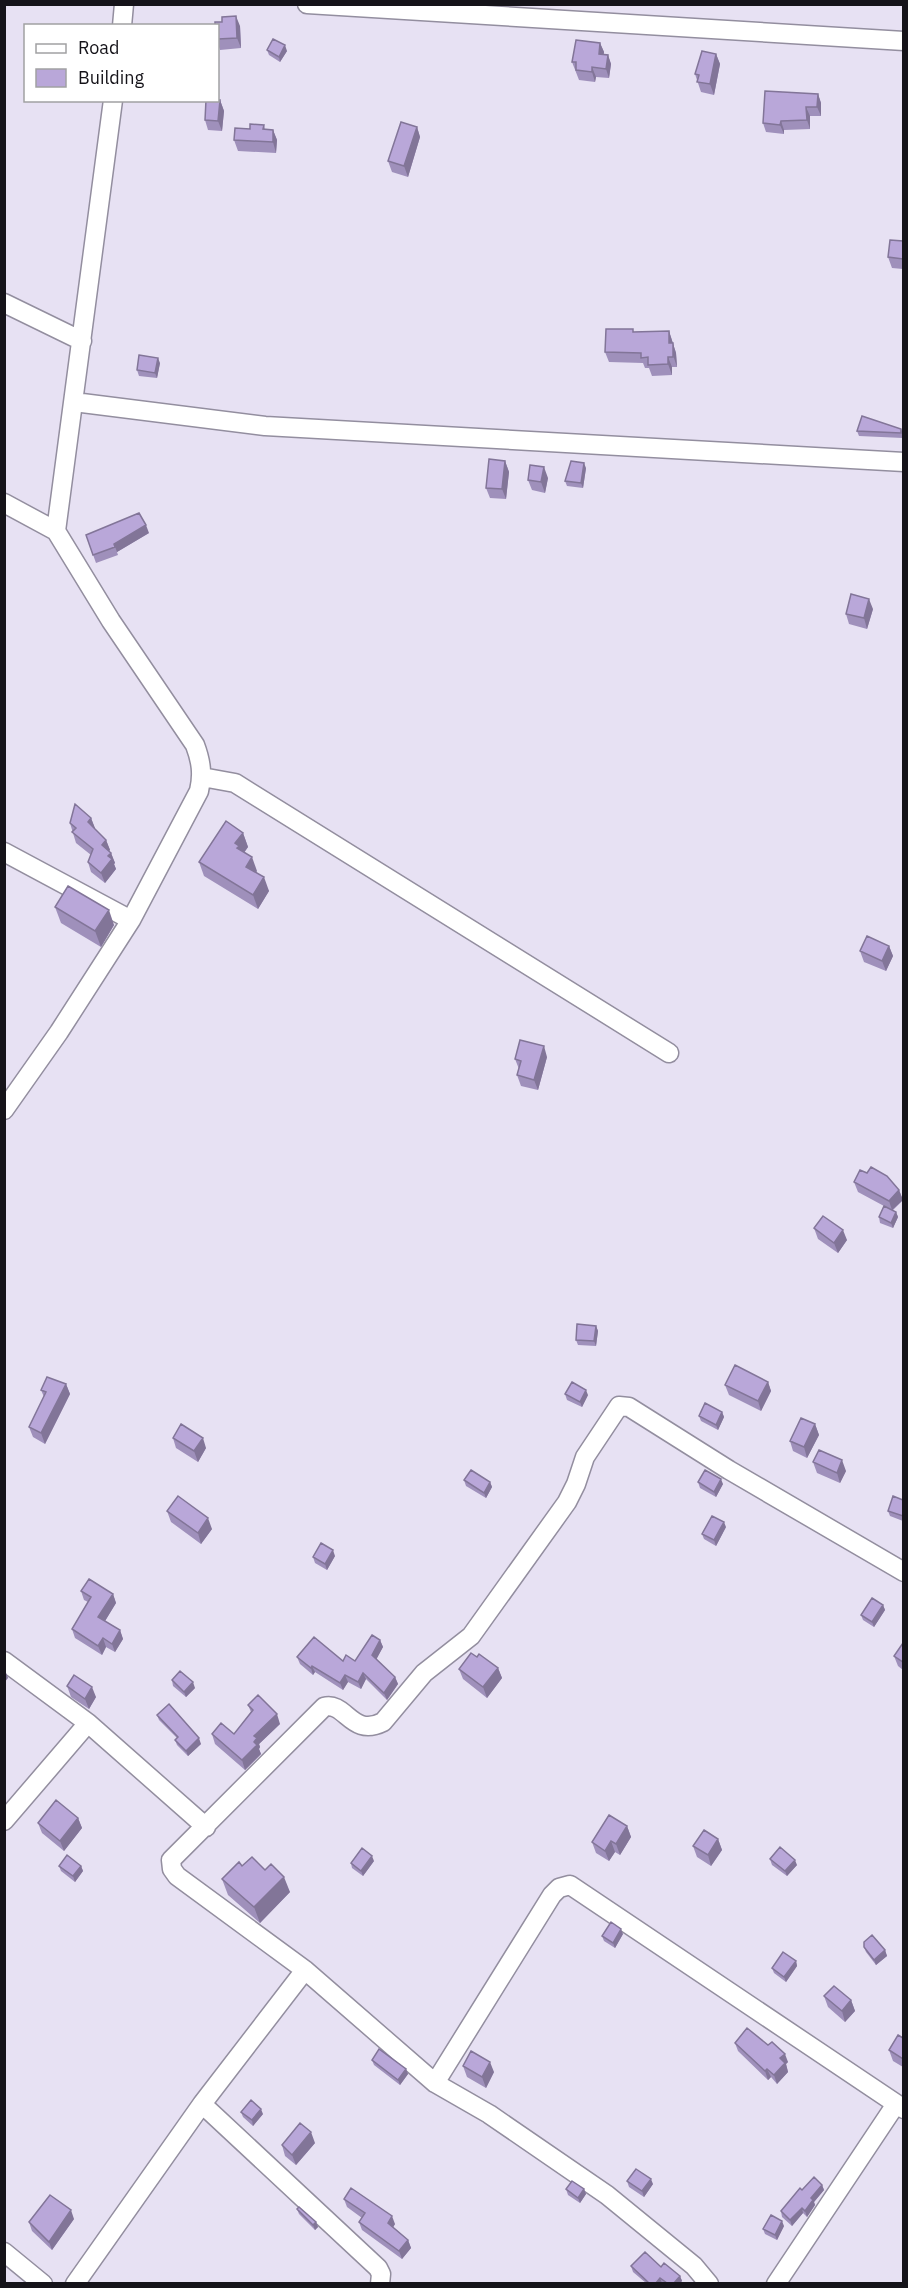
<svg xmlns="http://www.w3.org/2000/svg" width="908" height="2288" viewBox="0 0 908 2288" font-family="'IBM Plex Sans',sans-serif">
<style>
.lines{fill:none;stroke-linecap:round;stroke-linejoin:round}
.minor-casing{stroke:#938e9f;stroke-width:21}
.minor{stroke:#fff;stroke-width:18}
.wall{fill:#9f90bb}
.shaded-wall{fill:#827598}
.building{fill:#b9a7d9;stroke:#827598;stroke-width:1.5}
</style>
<rect width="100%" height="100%" fill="#e7e1f3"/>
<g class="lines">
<defs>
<path id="minor" d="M307,4L904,41
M122,26L124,4
M4,303L82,341
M74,402L265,426L904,462
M4,503L56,531
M202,777L235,783L669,1053
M4,852L131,920
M4,1110L59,1032L131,920L199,791C203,774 201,761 195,745L111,621L56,531L113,100
M4,1661L88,1723L206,1827
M4,1821L88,1723
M435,2083L552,1895L559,1888L570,1885L904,2109
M202,2104L378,2268L381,2274L380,2284
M4,2252L43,2284
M75,2284L202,2104L305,1970
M709,2284L694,2266L607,2195L489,2114L435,2083L305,1970L177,1876L172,1869L171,1860L324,1707C346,1701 351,1738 383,1722L424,1673L471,1636L567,1502L576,1484L585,1457L619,1406L629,1407L729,1470L904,1572
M776,2284L896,2104"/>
</defs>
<!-- minor casing -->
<use href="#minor" class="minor-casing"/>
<!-- minor -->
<use href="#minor" class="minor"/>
</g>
<!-- wall -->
<path class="wall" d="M218,26H240L241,48L220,50L218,44Z
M600,43L604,52L603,54L608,55L611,64L609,78L596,77L595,82L579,80L572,62Z
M267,50L287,51L280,62L269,55Z
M716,54L720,64L714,95L701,92L695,74Z
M818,94L821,103V116H810V129L784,130V134L766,132L763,123Z
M220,100L224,111L222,131L208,130L205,120Z
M264,125L265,129L273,130L277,140L276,153L238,151L234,140L250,129Z
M417,127L420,137L408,177L392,172L388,161Z
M903,241V269L892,268L888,257Z
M669,331L676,353L677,367H672V375L652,376L649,368H645L643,363L609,362L605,352L634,332Z
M160,363L157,378L139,376L137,370Z
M901,429L903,434V438L859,436L857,431Z
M505,461L509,472L506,499L490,498L486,488Z
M586,468L583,488L567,486L565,481Z
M548,478L545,493L532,490L528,480Z
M149,533L117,552L118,555L96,563L86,535Z
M873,609L867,629L849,624L846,614Z
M91,818L95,829L106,840L110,850L109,851L111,853L115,863L114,864L116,869L105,883L91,872L88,862L91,855L76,843L70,823Z
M243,833L248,847L244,853L269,891L258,909L204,876L199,862Z
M55,907L114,925L101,947L61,923Z
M889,946L893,956L886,971L864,962L860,951Z
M547,1057L538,1090L521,1086L517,1075L519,1069L515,1059Z
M854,1182L899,1190L903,1200L893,1210L896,1212L898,1217L893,1228L880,1223L879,1217L884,1206L858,1192Z
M814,1228L847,1240L838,1253L818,1239Z
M596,1326L598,1331L596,1346L578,1345L576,1340Z
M768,1382L771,1391L761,1411L729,1395L725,1385Z
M66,1384L70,1394L45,1444L33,1437L29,1427L44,1397L41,1390Z
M565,1394L588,1395L582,1407L567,1400Z
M722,1412L724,1417L718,1430L701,1421L699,1416Z
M815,1424L819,1435L807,1458L793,1451L790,1441Z
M173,1438L206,1448L198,1462L176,1448Z
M813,1462L846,1471L840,1483L817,1473Z
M464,1480L490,1482L492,1487L486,1498L466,1486Z
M698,1482L723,1484L716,1497L700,1488Z
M903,1500V1521L890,1516L888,1511Z
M167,1511L212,1529L201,1544L171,1522Z
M726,1527L716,1546L704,1539L702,1534Z
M335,1556L327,1570L315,1563L313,1557Z
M81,1591L113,1594L116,1603L105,1621L120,1630L123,1639L115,1652L106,1647L102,1655L75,1638L72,1629L88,1602L84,1600Z
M883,1605L885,1610L874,1627L863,1620L861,1615Z
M380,1640L383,1647L376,1659L395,1677L398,1684L387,1700L366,1679L361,1689L348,1682L343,1690L315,1672L313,1675L300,1664L297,1657L355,1661Z
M903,1643V1670L898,1666L894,1656Z
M498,1668L502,1678L487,1698L463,1679L459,1669Z
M172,1680L195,1688L186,1697L173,1686Z
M67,1686L96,1697L89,1709L71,1697Z
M248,1705L280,1724L259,1744L260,1747L259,1749L261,1754L245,1770L215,1744L212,1734H234L251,1712Z
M157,1715L201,1744L188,1756L177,1745L175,1740L177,1738L159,1720Z
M78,1818L82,1828L64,1851L42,1833L38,1823Z
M627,1826L631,1837L620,1855L615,1852L609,1861L596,1853L592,1842Z
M718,1839L722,1850L711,1866L697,1857L693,1846Z
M770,1859L797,1865L787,1876L772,1865Z
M374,1861L363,1876L352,1868L351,1863Z
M59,1866H81L83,1871L75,1882L61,1871Z
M242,1866L265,1870L290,1892L260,1923L228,1895L222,1879Z
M623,1934L615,1948L604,1941L602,1936Z
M864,1947L885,1950L887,1956L876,1965L866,1952Z
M796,1961L797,1966L786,1982L774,1973L772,1968Z
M824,1996L851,2000L855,2011L845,2022L828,2007Z
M903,2038V2067L893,2061L889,2050Z
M735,2043L768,2045L788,2062L786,2064L788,2072L777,2084L771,2077L768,2080L738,2051Z
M372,2060L406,2069L408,2074L400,2085L374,2065Z
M463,2066L494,2072L486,2088L467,2077Z
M241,2112L263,2114L253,2126L243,2117Z
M315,2143L296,2165L285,2156L282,2145Z
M627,2181L653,2184L644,2197L629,2187Z
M822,2185L824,2190L814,2202L815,2205L807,2217L803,2213L792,2226L782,2217L781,2211L802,2190Z
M566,2189H584L586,2194L580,2203L568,2195Z
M344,2199L395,2224L393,2227L408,2240L411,2248L402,2259L362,2230L359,2222L362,2218L347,2207Z
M297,2209L316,2222L318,2227L315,2230L299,2214Z
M74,2219L52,2250L32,2231L29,2222Z
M784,2226L777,2240L765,2234L763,2229Z
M631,2266L661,2267L680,2276L682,2281L680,2283H646L633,2272Z"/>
<!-- shaded-wall -->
<path class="shaded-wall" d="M236,16L240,26L241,48L237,38Z
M600,43L604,52L603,63L599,54Z
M285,45L287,51L280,62L279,57Z
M716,54L720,64L714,95L710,84Z
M608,55L611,64L609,78L606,69Z
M592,67L596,77L595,82L592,72Z
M818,94L821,103V116L817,107Z
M220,100L224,111L222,131L218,121Z
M806,107L810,116V129L807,120Z
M781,121L784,130V134L780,125Z
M417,127L420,137L408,177L404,166Z
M273,130L277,140L276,153L273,142Z
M669,331L676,353L677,367L669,343Z
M668,357L672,367V375L668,364Z
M158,358L160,363L157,378L155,373Z
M505,461L509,472L506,499L502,489Z
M584,463L586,468L583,488L581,483Z
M544,467L548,478L545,493L541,482Z
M146,525L149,533L117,552L114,544Z
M869,599L873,609L867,629L864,618Z
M91,818L95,828L92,832L88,822Z
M243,833L248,847L242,855V862L235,843Z
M106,840L110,850L105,855L102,845Z
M111,853L115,863L114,864L116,869L105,883L101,873L108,856Z
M252,857L257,871L251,881L246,867Z
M264,877L269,891L258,909L253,895Z
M109,910L114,925L101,947L95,931Z
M889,946L893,956L886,971L882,961Z
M544,1046L547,1057L538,1090L534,1080Z
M899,1190L903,1200L892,1210L889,1201Z
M896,1212L898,1217L893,1228L891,1223Z
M843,1230L847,1240L838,1253L834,1243Z
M596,1326L598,1331L596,1346L594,1341Z
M768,1382L771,1391L761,1411L758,1401Z
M66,1384L70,1394L45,1444L41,1433Z
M586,1390L588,1395L582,1407L580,1402Z
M722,1412L724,1417L718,1430L716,1425Z
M815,1424L819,1435L807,1458L804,1447Z
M203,1438L206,1448L198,1462L194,1451Z
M842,1460L846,1471L840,1483L837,1473Z
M721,1479L723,1484L716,1497L714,1492Z
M490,1482L492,1487L486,1498L484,1493Z
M208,1518L212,1529L201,1544L198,1533Z
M724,1522L726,1527L716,1546L714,1540Z
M333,1550L335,1556L327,1570L325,1564Z
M113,1594L116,1603L102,1626L98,1617Z
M883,1605L885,1610L874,1627L872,1622Z
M120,1630L123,1639L115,1652L112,1644Z
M103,1638L106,1647L102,1655L98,1646Z
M380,1640L383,1647L375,1662L372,1655Z
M312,1666L315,1672L313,1675L311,1668Z
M498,1668L502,1678L487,1698L483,1687Z
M5,1670L8,1678L4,1683V1671Z
M363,1673L366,1679L361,1689L358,1682Z
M345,1675L348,1682L343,1690L340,1683Z
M395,1677L398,1684L387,1700L384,1693Z
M193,1682L195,1688L186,1697L184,1692Z
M92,1687L96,1697L89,1709L85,1699Z
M277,1714L280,1724L259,1744L260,1747L259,1749L261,1754L245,1770L242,1760L254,1742V1736Z
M199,1738L201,1744L188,1756L186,1751Z
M78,1818L82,1828L64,1851L60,1841Z
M627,1826L631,1837L620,1855L616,1844Z
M718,1839L722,1850L711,1866L708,1855Z
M611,1841L615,1852L609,1861L605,1851Z
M372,1856L374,1861L363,1876L361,1871Z
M795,1860L797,1865L787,1876L785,1871Z
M81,1866L83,1871L75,1882L73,1876Z
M284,1877L290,1892L260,1923L254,1907Z
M621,1929L623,1934L615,1948L613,1943Z
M885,1950L887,1956L876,1965L874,1960Z
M796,1961L797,1966L786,1982L784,1977Z
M851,2000L855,2011L845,2022L842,2011Z
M785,2054L788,2062L786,2064L788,2072L777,2084L774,2075L780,2058Z
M490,2062L494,2072L486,2088L482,2077Z
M406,2069L408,2074L400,2085L398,2080Z
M767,2069L771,2077L768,2080L765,2071Z
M261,2109L263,2114L253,2126L252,2120Z
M311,2132L315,2143L296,2165L292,2155Z
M651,2179L653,2184L644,2197L642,2191Z
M822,2185L824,2190L814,2202L815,2205L807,2217L805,2211L811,2198Z
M584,2189L586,2194L580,2203L578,2198Z
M802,2208L803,2213L792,2226L790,2220Z
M71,2210L74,2219L52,2250L49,2242Z
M392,2216L395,2224L391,2231L388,2223Z
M782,2221L784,2226L777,2240L775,2235Z
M316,2222L318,2227L315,2230L313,2225Z
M408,2240L411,2248L402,2259L399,2251Z
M680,2276L682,2281L680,2283H674Z
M660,2278L662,2283H656Z"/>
<!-- building -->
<path class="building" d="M236,16L237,38L218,39V26H215V22H222V17Z
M273,39L285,45L279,57L267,50Z
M576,40L600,43L599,54L608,55L606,69L592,67V72L576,70V62H572Z
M702,51L716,54L710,84L697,82L699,75L695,74Z
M765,91L818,94L817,107H806L807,120L781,121L780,125L763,123Z
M206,100H220L218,121L205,120Z
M401,122L417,127L404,166L388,161Z
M250,124L264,125L263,129L273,130V142L234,140L235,128L250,129Z
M890,240L903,241V259L888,257Z
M606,329H633V332L669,331V343H673V357H668V364L648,365V357L641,358V353L605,352Z
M139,355L158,358L155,373L137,370Z
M862,416L901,429V433L857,431Z
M489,459L505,461L502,489L486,488Z
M571,461L584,463L581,483L565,481Z
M530,465L544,467L541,482L528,480Z
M139,513L146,525L114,544L115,547L93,555L86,535Z
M851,594L869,599L864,618L846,614Z
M75,804L91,818L88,822L106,840L102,845L111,853L108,856L112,859L101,873L88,862L93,849L72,832L76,828L70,823Z
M226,821L243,833L235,843L239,846L237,848L252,857L246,867L264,877L253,895L199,862Z
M68,886L109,910L95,931L55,907Z
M867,936L889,946L882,961L860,951Z
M520,1040L544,1046L534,1080L517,1075L521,1061L515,1059Z
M871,1167L887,1176L899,1190L889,1201L854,1182L860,1170L867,1173Z
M884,1206L896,1212L891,1223L879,1217Z
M823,1216L843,1230L834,1243L814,1228Z
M577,1324L596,1326L594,1341L576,1340Z
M735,1365L768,1382L758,1401L725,1385Z
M47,1377L66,1384L41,1433L29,1427L46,1392L41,1390Z
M572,1382L586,1390L580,1402L565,1394Z
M705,1403L722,1412L716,1425L699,1416Z
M801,1418L815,1424L804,1447L790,1441Z
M181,1424L203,1438L194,1451L173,1438Z
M819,1450L842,1460L837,1473L813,1462Z
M471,1470L490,1482L484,1493L464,1480Z
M705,1470L721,1479L714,1492L698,1482Z
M178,1496L208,1518L198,1533L167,1511Z
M893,1496L903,1500V1516L888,1511Z
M712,1516L724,1522L714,1540L702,1534Z
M321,1543L333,1550L325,1564L313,1557Z
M89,1579L113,1594L98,1617L120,1630L112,1644L103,1638L98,1646L72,1629L91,1597L81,1591Z
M872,1598L883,1605L872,1622L861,1615Z
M372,1635L380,1640L372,1655L395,1677L384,1693L363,1673L358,1682L345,1675L340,1683L312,1666L311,1668L297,1657L314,1637L343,1661L346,1655L355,1661Z
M903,1643V1662L894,1656Z
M471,1653L477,1657L479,1654L498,1668L483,1687L459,1669Z
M180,1671L193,1682L184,1692L172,1680Z
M74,1675L92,1687L85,1699L67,1686Z
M258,1695L277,1714L254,1736L257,1738L254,1742L257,1745L242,1760L212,1734L221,1723L234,1734L253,1710L248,1705Z
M169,1704L199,1738L186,1751L175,1740L178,1737L157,1715Z
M56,1800L78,1818L60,1841L38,1823Z
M609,1815L627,1826L616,1844L611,1841L605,1851L592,1842Z
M704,1830L718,1839L708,1855L693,1846Z
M780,1847L795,1860L785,1871L770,1859Z
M362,1848L372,1856L361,1871L351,1863Z
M67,1855L81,1866L73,1876L59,1866Z
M252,1857L265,1870L271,1864L284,1877L254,1907L222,1879L239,1862L242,1866Z
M611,1922L621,1929L613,1943L602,1936Z
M872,1935L885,1950L874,1960L864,1947V1942Z
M783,1952L796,1961L784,1977L772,1968Z
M834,1986L851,2000L842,2011L824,1996Z
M747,2028L768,2045L772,2042L785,2054L780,2058L785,2063L774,2075L767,2069L765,2071L735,2043Z
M898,2035L903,2038V2059L889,2050Z
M379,2049L406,2069L398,2080L372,2060Z
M471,2051L490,2062L482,2077L463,2066Z
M251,2100L261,2109L252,2120L241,2112Z
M300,2123L311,2132L292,2155L282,2145Z
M636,2169L651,2179L642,2191L627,2181Z
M814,2177L822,2185L811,2198L813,2200L805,2211L802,2208L790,2220L781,2211L800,2188L802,2190Z
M572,2181L584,2189L578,2198L566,2189Z
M351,2188L392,2216L388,2223L408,2240L399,2251L359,2222L365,2213L344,2199Z
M50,2195L71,2210L49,2242L29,2222Z
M299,2207L316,2222L313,2225L297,2209Z
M771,2215L782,2221L775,2235L763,2229Z
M645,2252L661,2267L664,2263L680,2276L674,2283H667L660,2278L656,2283H649L631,2266Z"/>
<!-- border -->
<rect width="908" height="2288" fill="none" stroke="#151319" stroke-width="12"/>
<!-- legend -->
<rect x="24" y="24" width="195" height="78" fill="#ffffff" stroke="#a1a1a3" stroke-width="1.5"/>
<rect x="36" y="44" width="30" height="9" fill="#ffffff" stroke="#a1a1a3" stroke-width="1.5"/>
<text x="78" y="54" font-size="18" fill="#151319">Road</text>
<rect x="36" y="69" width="30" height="18" fill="#b9a7d9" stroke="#a1a1a3" stroke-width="1.5"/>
<text x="78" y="84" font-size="18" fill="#151319">Building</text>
</svg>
